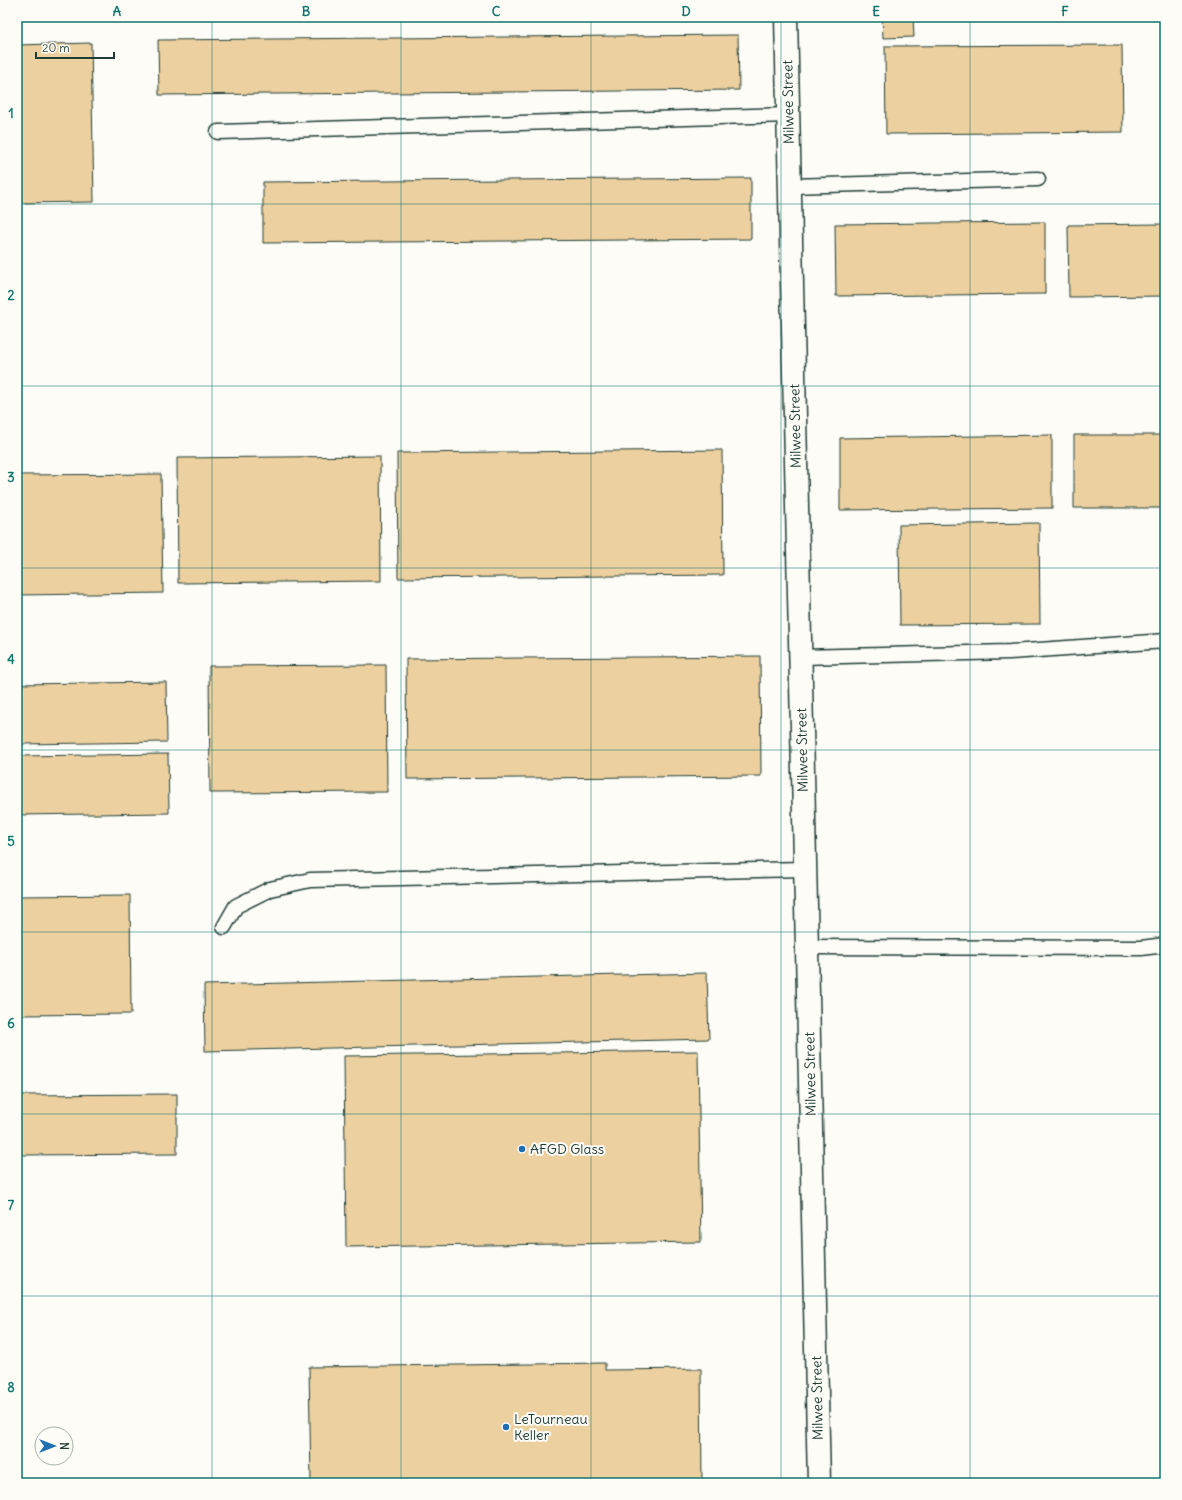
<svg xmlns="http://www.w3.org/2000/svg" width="1182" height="1500" viewBox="0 0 1182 1500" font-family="Delius,sans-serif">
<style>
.building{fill:#edd0a0;stroke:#1f3d34}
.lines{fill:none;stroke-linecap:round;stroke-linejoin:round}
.service-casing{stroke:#1f3d34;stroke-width:17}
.minor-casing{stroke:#1f3d34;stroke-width:25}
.service{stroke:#fdfcf7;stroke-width:14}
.minor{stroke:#fdfcf7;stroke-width:22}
.grid{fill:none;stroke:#0f766e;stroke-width:1;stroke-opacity:0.55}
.poi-dot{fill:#1f6fb2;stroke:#fdfcf7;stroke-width:1.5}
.labels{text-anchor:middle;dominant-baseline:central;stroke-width:4;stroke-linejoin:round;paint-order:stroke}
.street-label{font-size:14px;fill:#1f3d34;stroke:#fdfcf7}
.poi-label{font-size:14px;fill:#1f3d34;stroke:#fdfcf7;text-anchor:start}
.neatline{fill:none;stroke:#0f766e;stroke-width:1.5}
.grid-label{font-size:13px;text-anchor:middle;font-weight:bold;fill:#0f766e}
</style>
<rect width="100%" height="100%" fill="#fdfcf7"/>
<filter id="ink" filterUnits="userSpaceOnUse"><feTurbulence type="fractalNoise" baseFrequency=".025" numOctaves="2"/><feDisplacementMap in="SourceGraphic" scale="8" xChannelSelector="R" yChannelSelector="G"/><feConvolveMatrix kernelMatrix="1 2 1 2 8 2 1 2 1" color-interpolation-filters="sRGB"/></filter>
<g filter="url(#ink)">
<!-- building -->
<path class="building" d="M882,17H913L914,37L883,38Z
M738,35L739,90L159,95L158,40Z
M91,43L94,202L17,203V45Z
M1122,45L1123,132L886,134L885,46Z
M751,178V239L263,243V182Z
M1045,222V294L836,296L835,224Z
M1165,224V296L1069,297L1068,225Z
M1052,435V508L840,510V438Z
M1074,435H1165V508H1074Z
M722,450L723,575L398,578L397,453Z
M380,456L381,581L178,583L177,458Z
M161,474L163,593L17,595V475Z
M1039,523L1040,624L900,625L899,525Z
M760,656L761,776L407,779L406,659Z
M386,665L387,792L210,793L209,666Z
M166,682L167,742L17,744V684Z
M168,754L169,813L17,815V756Z
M130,895L131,1014L17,1015V896Z
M707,973L709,1039L205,1051L204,985Z
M698,1051L701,1242L346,1247L344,1056Z
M177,1094V1154L17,1155V1095Z
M605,1363V1370L701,1369L702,1483H311L309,1367Z"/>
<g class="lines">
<defs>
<path id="service" d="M218,132L788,115
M790,186L1038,179
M800,657L1010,652L1165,641
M224,927L236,906L270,889L310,880L805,869
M806,947L1141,948L1165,945"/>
<path id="minor" d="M786,17L819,1483"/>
</defs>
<!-- service casing -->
<use href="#service" class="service-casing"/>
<!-- minor casing -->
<use href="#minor" class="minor-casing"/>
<!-- service -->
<use href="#service" class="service"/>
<!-- minor -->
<use href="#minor" class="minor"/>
</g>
</g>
<!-- grid -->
<path class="grid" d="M212,17V1483M401,17V1483M591,17V1483M781,17V1483M970,17V1483M17,204H1165M17,386H1165M17,568H1165M17,750H1165M17,932H1165M17,1114H1165M17,1296H1165"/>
<!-- markers -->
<g class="poi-dot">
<circle cx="522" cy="1149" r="4"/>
<circle cx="506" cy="1427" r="4"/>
</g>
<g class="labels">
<!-- street labels -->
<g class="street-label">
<text transform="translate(788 102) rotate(-91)">Milwee Street</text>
<text transform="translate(795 426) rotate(-91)">Milwee Street</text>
<text transform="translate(802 750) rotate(-91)">Milwee Street</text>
<text transform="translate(810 1074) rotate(-91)">Milwee Street</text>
<text transform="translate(817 1398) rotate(-91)">Milwee Street</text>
</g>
<!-- poi labels -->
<g class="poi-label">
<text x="530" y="1149">AFGD Glass</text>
<text x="514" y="1419">LeTourneau<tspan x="514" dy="16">Keller</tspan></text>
</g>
</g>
<!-- margin -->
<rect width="1182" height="1500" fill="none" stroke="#fdfcf7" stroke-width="44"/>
<!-- north arrow -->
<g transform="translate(54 1446) rotate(90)"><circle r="19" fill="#fdfcf7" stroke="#a4b0a9"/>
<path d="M0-3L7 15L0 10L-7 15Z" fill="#1f6fb2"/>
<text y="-6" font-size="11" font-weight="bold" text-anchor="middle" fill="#1f3d34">N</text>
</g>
<!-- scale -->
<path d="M36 52v6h78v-6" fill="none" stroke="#1f3d34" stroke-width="2"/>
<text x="42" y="52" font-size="12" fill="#1f3d34" stroke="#fdfcf7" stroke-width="3" paint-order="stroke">20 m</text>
<rect x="22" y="22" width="1138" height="1456" class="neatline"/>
<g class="grid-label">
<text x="117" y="16">A</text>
<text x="306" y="16">B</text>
<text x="496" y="16">C</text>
<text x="686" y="16">D</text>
<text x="876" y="16">E</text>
<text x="1065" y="16">F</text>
<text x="11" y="118">1</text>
<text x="11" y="300">2</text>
<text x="11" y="482">3</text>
<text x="11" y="664">4</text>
<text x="11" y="846">5</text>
<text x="11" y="1028">6</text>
<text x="11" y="1210">7</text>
<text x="11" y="1392">8</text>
</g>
</svg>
